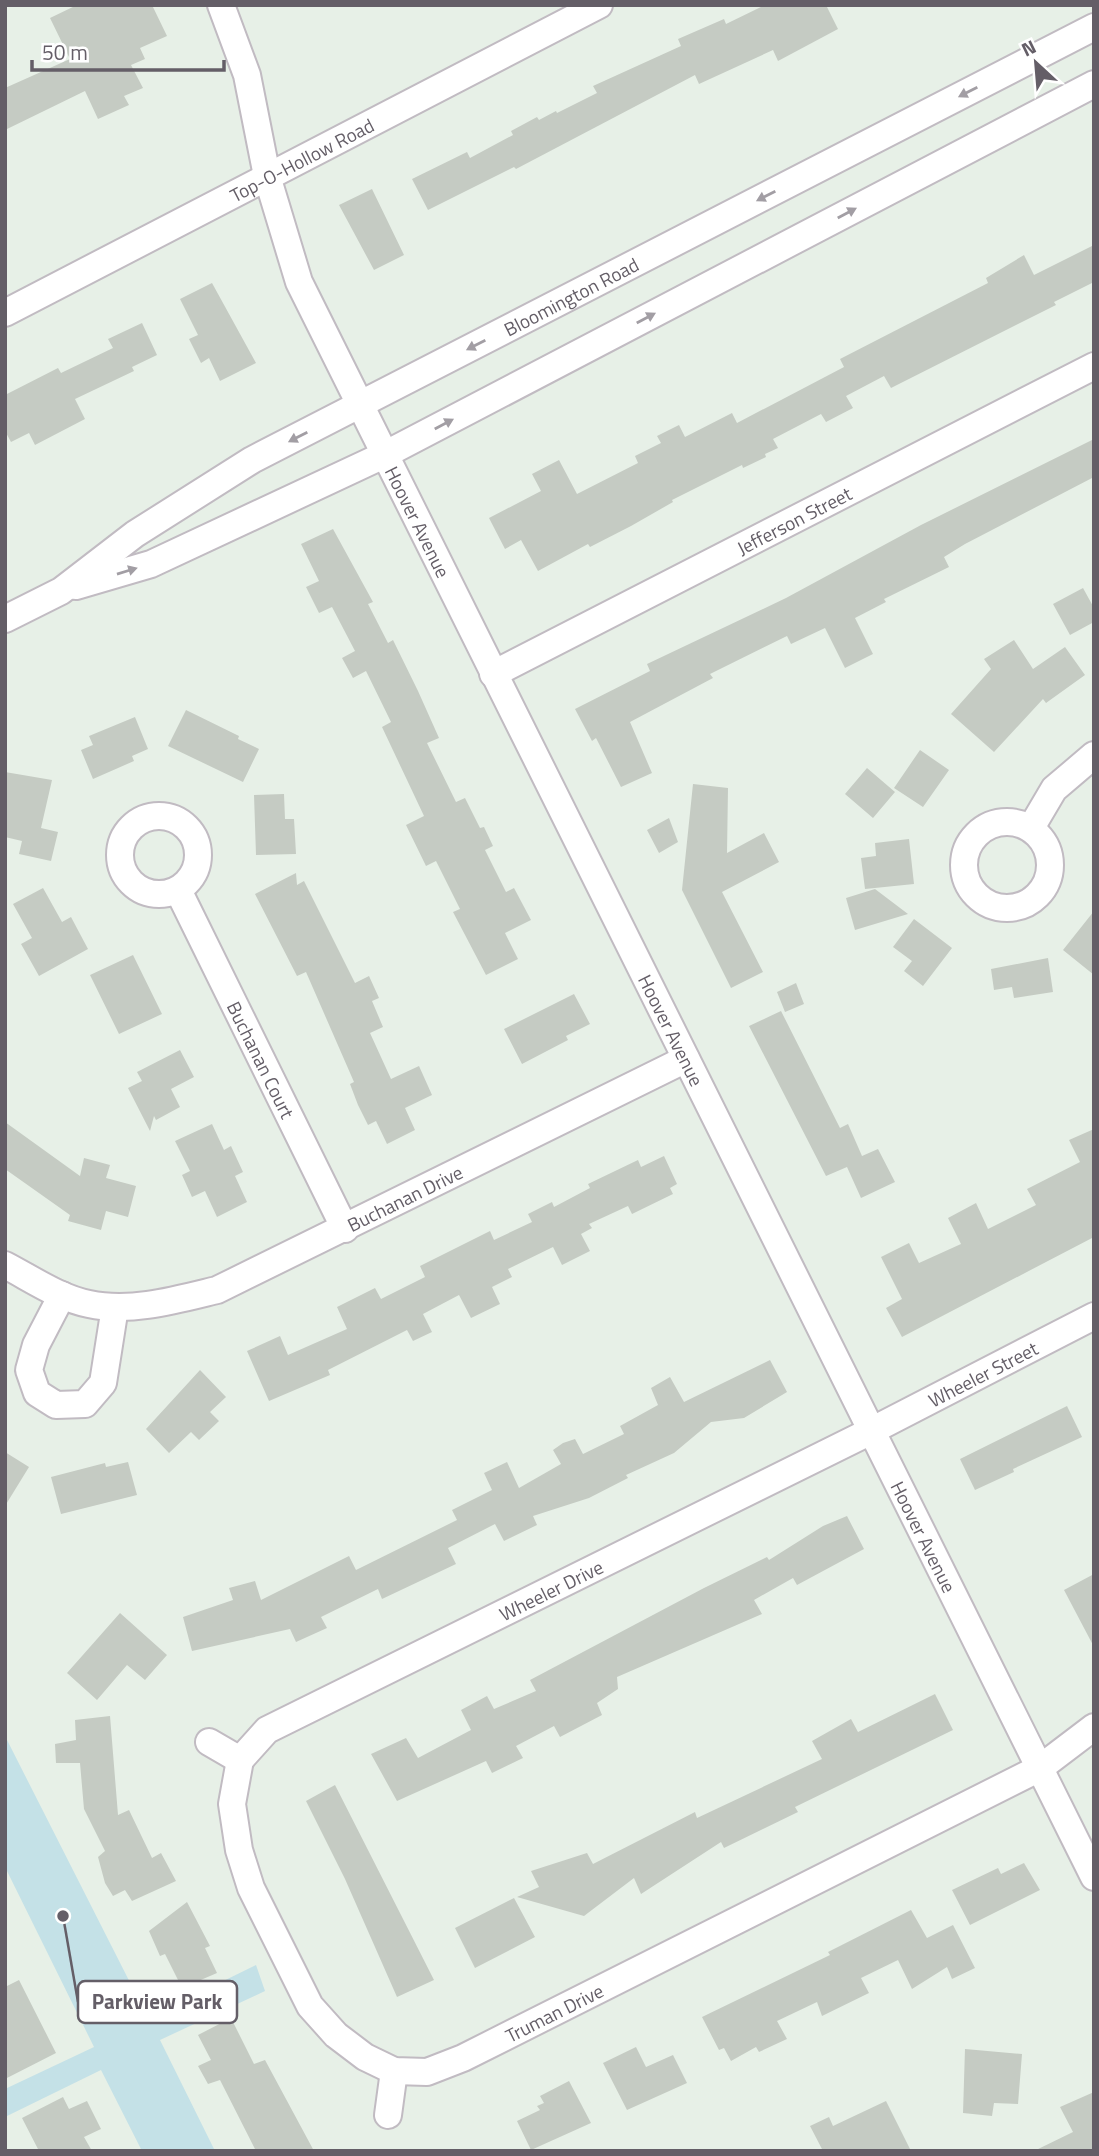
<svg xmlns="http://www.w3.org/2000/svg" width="1099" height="2156" viewBox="0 0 1099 2156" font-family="'Titillium Web',sans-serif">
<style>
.green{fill:#c4e1e7}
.building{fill:#c5cbc3}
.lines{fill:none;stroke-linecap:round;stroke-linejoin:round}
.minor-casing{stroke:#c1bbc2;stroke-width:30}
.minor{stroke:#fff;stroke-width:26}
.oneway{fill:#a29ea4}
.labels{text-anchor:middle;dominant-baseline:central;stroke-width:5;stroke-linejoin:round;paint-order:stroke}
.street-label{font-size:19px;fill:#645e67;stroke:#fff}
.leader{fill:none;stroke:#645e67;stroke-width:2.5}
.callout-dot{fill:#645e67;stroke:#fff;stroke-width:2.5}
.callout{fill:#fff;stroke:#645e67;stroke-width:2.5}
.callout-label{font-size:21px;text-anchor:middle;font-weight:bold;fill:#645e67}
</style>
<rect width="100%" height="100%" fill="#e7f0e7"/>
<!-- green -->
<path class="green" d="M5,1736L148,2018L256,1965L265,1991L160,2040L215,2151H142L101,2070L5,2117V2089L94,2047L5,1867Z"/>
<!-- building -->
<path class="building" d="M77,5H152L167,36L140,48L145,59L131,65L143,88L124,96L129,105L98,119L85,91L5,130V88L70,59L50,18Z
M765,5H826L838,29L778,61L773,50L699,84L695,75L516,169L514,167L428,210L412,179L467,152L470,158L513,135L511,131L537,117L539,120L556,111L557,113L597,93L593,86L681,46L678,39L724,19L726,24Z
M372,189L404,255L374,270L339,205Z
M1094,245V282L1054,302L1056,305L891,388L884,376L846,396L853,408L826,422L821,414L773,439L778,448L765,454L766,457L743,468L742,465L672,500L673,502L631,526L590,547L588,544L538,571L521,540L505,549L489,518L541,491L532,474L559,460L577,494L638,463L635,456L661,443L657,436L679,425L685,437L732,413L737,423L844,367L840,359L988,283L986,278L1024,255L1034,275Z
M212,283L256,363L220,381L209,358L201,363L189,339L198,335L180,299Z
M142,323L157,355L132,367L134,371L75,399L85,419L35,445L29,433L11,442L5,431V395L58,368L61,373L113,348L108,339Z
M1094,439V477L965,544L944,557L949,567L884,599L886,602L855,618L873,654L845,668L825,628L791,644L787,636L710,674L713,678L630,722L652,773L621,787L596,738L592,741L575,709L650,671L647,664L786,598L921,525Z
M333,529L373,602L368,604L388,643L393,640L418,691L439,738L427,743L456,802L465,798L480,828L484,827L493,846L485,850L506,892L514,888L531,920L505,933L518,959L486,975L453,912L460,909L436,861L426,866L406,825L424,816L382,727L391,722L366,671L353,678L342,658L355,651L332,607L319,613L306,587L319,581L301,544Z
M1083,588L1094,608V622L1070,635L1053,604Z
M1014,640L1033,669L1065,647L1085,675L1046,703L1043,699L994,752L951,714L991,669L984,659Z
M186,710L239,736L238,739L259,749L243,782L168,746Z
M135,717L148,749L132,756L134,761L93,779L81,750L93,745L89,736Z
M920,750L949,770L923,807L894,788Z
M867,768L895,792L873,818L845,794Z
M5,772L52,780L41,828L58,832L51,861L19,854L22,841L5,837Z
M693,784L728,788L727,853L764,833L779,862L722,892L763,972L731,988L682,890Z
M284,794L285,819H294L296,854L256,855L254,795Z
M669,818L678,842L659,853L647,830Z
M909,839L914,884L865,889L861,858L876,856L875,843Z
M296,873L297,885L304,881L355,983L369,976L379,998L372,1001L383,1027L370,1033L391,1079L419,1066L432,1095L405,1108L415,1130L387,1144L376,1121L368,1125L358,1105L350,1084L354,1082L306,972L297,976L255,894Z
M43,888L62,922L71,917L88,949L39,976L21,944L32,938L13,904Z
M875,889L908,914L855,930L846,898Z
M1094,911V975L1063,950Z
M914,919L952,948L923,986L904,971L912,961L893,947Z
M133,955L162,1014L119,1034L90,975Z
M1048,958L1053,992L1014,998L1012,987L994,990L991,969Z
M796,983L804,1004L785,1012L777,992Z
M574,994L590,1024L566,1036L568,1040L522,1064L504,1029Z
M781,1011L840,1128L848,1124L862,1156L878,1149L895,1182L861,1198L847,1167L826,1176L749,1026Z
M180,1050L194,1077L171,1089L180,1107L156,1120L154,1116L150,1131L128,1088L142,1081L137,1072Z
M5,1122L80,1176L84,1158L110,1165L106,1178L136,1186L128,1217L106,1211L101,1230L68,1221L70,1215L5,1169Z
M212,1124L224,1150L231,1146L243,1172L235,1176L247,1202L217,1217L205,1191L192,1197L182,1175L190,1171L175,1141Z
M1094,1129V1237L902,1337L886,1308L902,1299L881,1257L909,1243L919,1263L961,1244L948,1218L976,1203L988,1229L1036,1205L1027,1189L1080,1162L1069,1140Z
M664,1156L677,1184L670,1188L673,1194L632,1214L628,1206L589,1224L592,1228L581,1234L590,1251L562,1265L553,1247L508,1269L512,1277L492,1287L500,1304L471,1318L459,1295L423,1314L432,1332L413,1341L407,1330L328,1370L330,1375L269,1401L247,1351L280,1336L288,1355L347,1329L337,1307L375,1288L381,1299L425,1277L420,1266L490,1231L494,1240L532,1222L528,1214L552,1202L554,1207L590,1188L588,1184L638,1160L641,1167Z
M770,1360L787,1392L744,1418L711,1422L674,1453L626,1475L628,1478L589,1498L533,1516L537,1525L504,1541L495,1524L448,1548L456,1564L382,1599L378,1589L321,1617L327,1628L296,1642L290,1629L192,1651L183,1617L233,1600L229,1588L255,1581L261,1600L349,1556L356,1570L457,1520L452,1510L492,1490L484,1473L507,1462L519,1488L561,1464L553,1450L563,1443L575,1439L583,1454L624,1434L620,1426L658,1405L651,1388L670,1377L684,1402Z
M200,1370L226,1397L210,1412L219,1421L199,1440L191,1432L169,1453L146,1429Z
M1067,1406L1082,1437L1013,1469L1014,1472L975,1490L960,1459Z
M5,1452L29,1467L5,1506Z
M128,1462L137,1495L61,1514L51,1477L105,1463L106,1467Z
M847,1516L864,1549L797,1585L793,1578L754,1600L762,1614L617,1677L618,1689L597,1703L602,1715L560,1737L554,1726L516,1746L523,1758L492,1773L486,1761L397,1801L371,1754L406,1738L418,1758L471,1730L461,1710L487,1696L494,1709L536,1691L530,1680L704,1588L767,1557L769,1560L823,1526Z
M1094,1574V1647L1064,1590Z
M120,1613L167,1655L145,1680L127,1665L97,1700L67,1673Z
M935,1694L953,1730L795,1807L798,1812L724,1848L721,1842L641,1894L634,1878L584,1916L517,1897L539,1887L531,1871L587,1853L593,1864L695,1812L697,1818L822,1759L812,1741L851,1719L858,1732Z
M110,1716L118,1815L129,1810L152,1858L161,1853L176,1881L132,1901L125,1890L113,1896L105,1883L98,1857L105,1851L84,1809L80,1763H56L55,1744L76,1740L75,1720Z
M335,1785L434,1980L397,1997L345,1879L306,1801Z
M1024,1863L1040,1890L970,1925L952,1890L998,1868L1001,1874Z
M514,1898L535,1937L475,1968L455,1928Z
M187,1902L210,1946L205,1948L217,1973L182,1988L165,1954L160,1956L149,1931Z
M911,1910L927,1938L953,1925L975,1968L952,1979L947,1967L912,1989L898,1960L861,1978L869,1993L822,2016L817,2002L777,2021L787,2039L759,2052L756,2047L731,2061L724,2048L719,2050L702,2017L830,1955L828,1952Z
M19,1980L56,2053L5,2079V1987Z
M231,2018L254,2064L265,2060L314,2151H256L220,2080L208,2084L198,2066L211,2060L198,2035Z
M636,2047L646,2067L673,2055L687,2083L627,2110L603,2063Z
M965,2049L1022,2054L1018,2104L994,2103L992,2116L963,2113Z
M569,2081L591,2123L531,2150L517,2121L540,2110L537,2106L544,2103L540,2096Z
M1094,2092V2151H1034L1073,2132L1060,2107Z
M63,2097L69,2109L87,2101L101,2129L84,2137L92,2151H39L22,2118Z
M886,2101L911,2151H823L810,2126L829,2117L833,2126Z"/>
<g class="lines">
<defs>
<g id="minor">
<path id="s1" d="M221,5L247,75L267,176L299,282L1094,1877"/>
<path id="s2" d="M5,313L599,5"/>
<path d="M76,586L151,564L384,455L1094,84"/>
<path id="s3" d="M5,619L61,591L135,534L252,460L1094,27"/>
<path id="s4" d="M493,674L1094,366"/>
<circle cx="159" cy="855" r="39"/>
<circle cx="1007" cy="865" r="43"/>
<path d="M1031,828L1054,789L1094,755"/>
<path id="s5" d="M178,890L345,1229"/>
<path id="s6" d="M5,1265C32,1279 59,1298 89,1304C131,1313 176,1300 217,1290L686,1059"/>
<path d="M62,1295L36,1345L29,1370L37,1393L56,1405L85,1404L103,1383L115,1307"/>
<path d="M209,1742L240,1760"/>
<path id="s7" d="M240,1760L232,1804L239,1850L251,1888L310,2006L336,2035L365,2057L394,2071L427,2072L463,2058L1040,1768L1094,1727"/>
<path id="s8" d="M240,1760L267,1730L871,1431L1094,1316"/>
<path d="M388,2115L394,2071"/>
</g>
</defs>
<!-- minor casing -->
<use href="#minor" class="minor-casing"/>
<!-- minor -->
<use href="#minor" class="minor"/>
</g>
<!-- one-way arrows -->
<defs><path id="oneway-solid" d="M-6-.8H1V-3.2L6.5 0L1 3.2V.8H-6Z" transform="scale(1.75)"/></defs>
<g class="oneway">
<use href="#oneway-solid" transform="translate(968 92) rotate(153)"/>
<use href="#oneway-solid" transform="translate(766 196) rotate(153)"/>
<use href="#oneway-solid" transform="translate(847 213) rotate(-28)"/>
<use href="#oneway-solid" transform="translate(646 318) rotate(-28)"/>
<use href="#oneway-solid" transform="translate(476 345) rotate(153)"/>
<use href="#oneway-solid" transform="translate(444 424) rotate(-28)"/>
<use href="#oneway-solid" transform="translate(298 437) rotate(153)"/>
<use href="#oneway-solid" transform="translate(127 571) rotate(-17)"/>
</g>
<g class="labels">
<!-- street labels -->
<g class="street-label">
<text stroke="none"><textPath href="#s2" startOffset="334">Top-O-Hollow Road</textPath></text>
<text stroke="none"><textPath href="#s3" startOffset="653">Bloomington Road</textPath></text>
<text stroke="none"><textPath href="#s4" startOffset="338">Jefferson Street</textPath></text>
<text stroke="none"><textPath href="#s1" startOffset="556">Hoover Avenue</textPath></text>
<text stroke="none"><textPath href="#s1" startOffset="1124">Hoover Avenue</textPath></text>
<text stroke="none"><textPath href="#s5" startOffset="189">Buchanan Court</textPath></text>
<text stroke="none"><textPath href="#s6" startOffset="432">Buchanan Drive</textPath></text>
<text stroke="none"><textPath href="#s8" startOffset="840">Wheeler Street</textPath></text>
<text stroke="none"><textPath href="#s1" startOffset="1690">Hoover Avenue</textPath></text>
<text stroke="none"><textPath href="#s8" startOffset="357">Wheeler Drive</textPath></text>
<text stroke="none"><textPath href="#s7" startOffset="544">Truman Drive</textPath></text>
</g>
</g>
<!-- callouts -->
<path class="leader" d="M63 1916L78 2002"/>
<circle class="callout-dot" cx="63" cy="1916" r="7"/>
<rect class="callout" x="78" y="1981" width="159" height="42" rx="7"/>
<g class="callout-label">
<text x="157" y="2009">Parkview Park</text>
</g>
<!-- border -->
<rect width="1099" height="2156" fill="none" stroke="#645e67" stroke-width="14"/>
<!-- north arrow -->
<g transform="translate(1036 63) rotate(334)" stroke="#ffffff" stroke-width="5" paint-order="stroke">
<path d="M0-5L12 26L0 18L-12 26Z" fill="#645e67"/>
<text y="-10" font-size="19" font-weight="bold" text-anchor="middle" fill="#645e67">N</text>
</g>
<!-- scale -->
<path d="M32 60v10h192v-10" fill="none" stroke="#645e67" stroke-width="3.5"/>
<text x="42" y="60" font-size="21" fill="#645e67" stroke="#ffffff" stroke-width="5" paint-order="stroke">50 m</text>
</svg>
